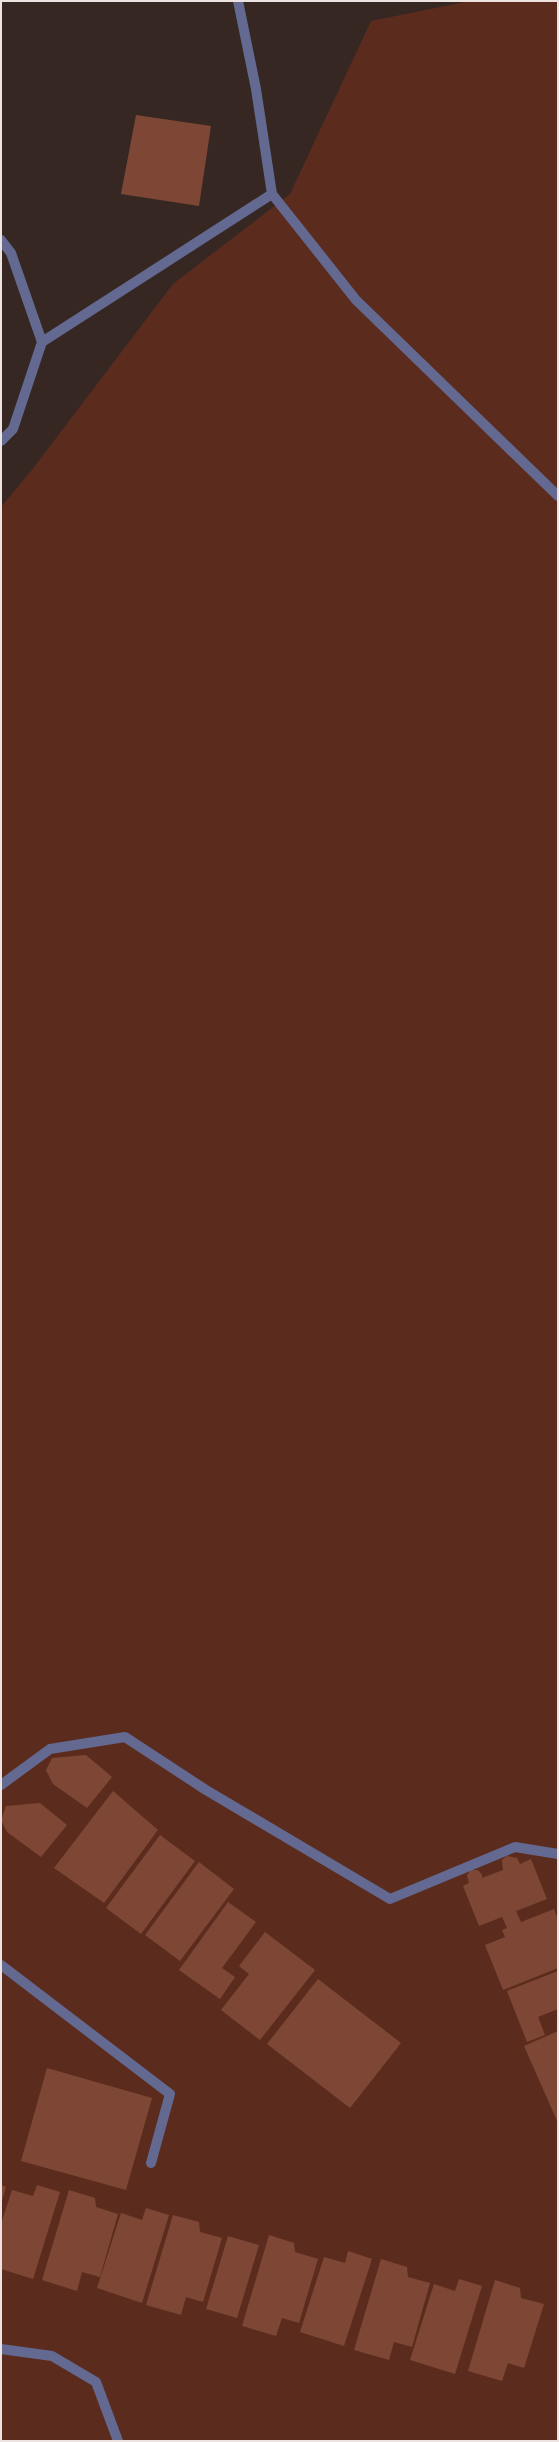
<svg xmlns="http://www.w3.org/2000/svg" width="559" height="2442" viewBox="0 0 559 2442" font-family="'Sofia Sans Condensed',sans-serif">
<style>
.green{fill:#5b2c1d}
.building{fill:#7e4735}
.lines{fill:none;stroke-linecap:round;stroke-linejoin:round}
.minor{stroke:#636991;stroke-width:10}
</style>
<rect width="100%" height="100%" fill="#362723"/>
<!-- green -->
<path class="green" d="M470,1H558V2441H1V507L31,471L173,284L290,194L371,21Z"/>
<!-- building -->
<path class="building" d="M136,115L211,126L199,206L121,194Z
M86,1755L112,1777L87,1808L53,1784L46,1770L52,1758Z
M113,1791L158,1830L104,1903L54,1868Z
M40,1803L67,1825L41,1857L7,1832L1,1820L6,1806Z
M160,1835L195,1861L141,1934L106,1908Z
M507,1856L517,1858L520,1864L531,1859L547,1899L516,1911L521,1922L554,1909L558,1920V1968L503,1990L485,1945L505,1937L502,1930L507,1928L502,1917L479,1926L463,1886L469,1883L467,1875L471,1870H478L482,1875V1878L503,1870L502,1860Z
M199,1862L234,1889L180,1961L145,1935Z
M228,1902L256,1922L222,1968L235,1977L220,1999L179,1970Z
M265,1932L315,1970L260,2040L221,2010L249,1974L239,1966Z
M558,1971V2009L538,2017L545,2035L527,2042L507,1991Z
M318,1979L401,2043L350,2108L267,2044Z
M558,2031V2123L524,2046Z
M47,2068L152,2098L126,2190L21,2161Z
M1,2185L6,2187L1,2204Z
M37,2185L60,2192L33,2279L1,2269V2224L12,2190L33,2196Z
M69,2190L95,2198L96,2207L118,2214L100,2277L82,2272L77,2291L42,2280Z
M146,2208L169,2215L142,2303L97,2288L121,2213L142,2220Z
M173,2215L199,2222L200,2232L222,2238L203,2302L186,2297L181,2315L146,2305Z
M269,2235L294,2243L295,2252L318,2259L299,2323L282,2318L276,2336L242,2326Z
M228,2236L259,2245L237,2318L206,2309Z
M348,2251L372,2259L344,2346L300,2332L324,2257L345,2263Z
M381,2259L407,2267L408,2277L430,2283L412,2347L394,2342L389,2360L354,2350Z
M459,2279L482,2286L455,2374L410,2360L434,2284L455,2291Z
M495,2280L520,2288L521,2298L544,2304L524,2368L508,2363L502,2381L468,2371Z"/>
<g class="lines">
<!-- minor -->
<path class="minor" d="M238,1L256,89L272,194L356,300L558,496
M1,240L11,253L42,342L13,429L1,441
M42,342L272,194
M1,1785L50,1749L125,1737L206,1790L390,1899L515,1847L558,1854
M1,1965L170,2094L151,2163
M1,2349L52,2356L96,2382L118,2441"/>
</g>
<!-- border -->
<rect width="559" height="2442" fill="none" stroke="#ede3e0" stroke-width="4"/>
</svg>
